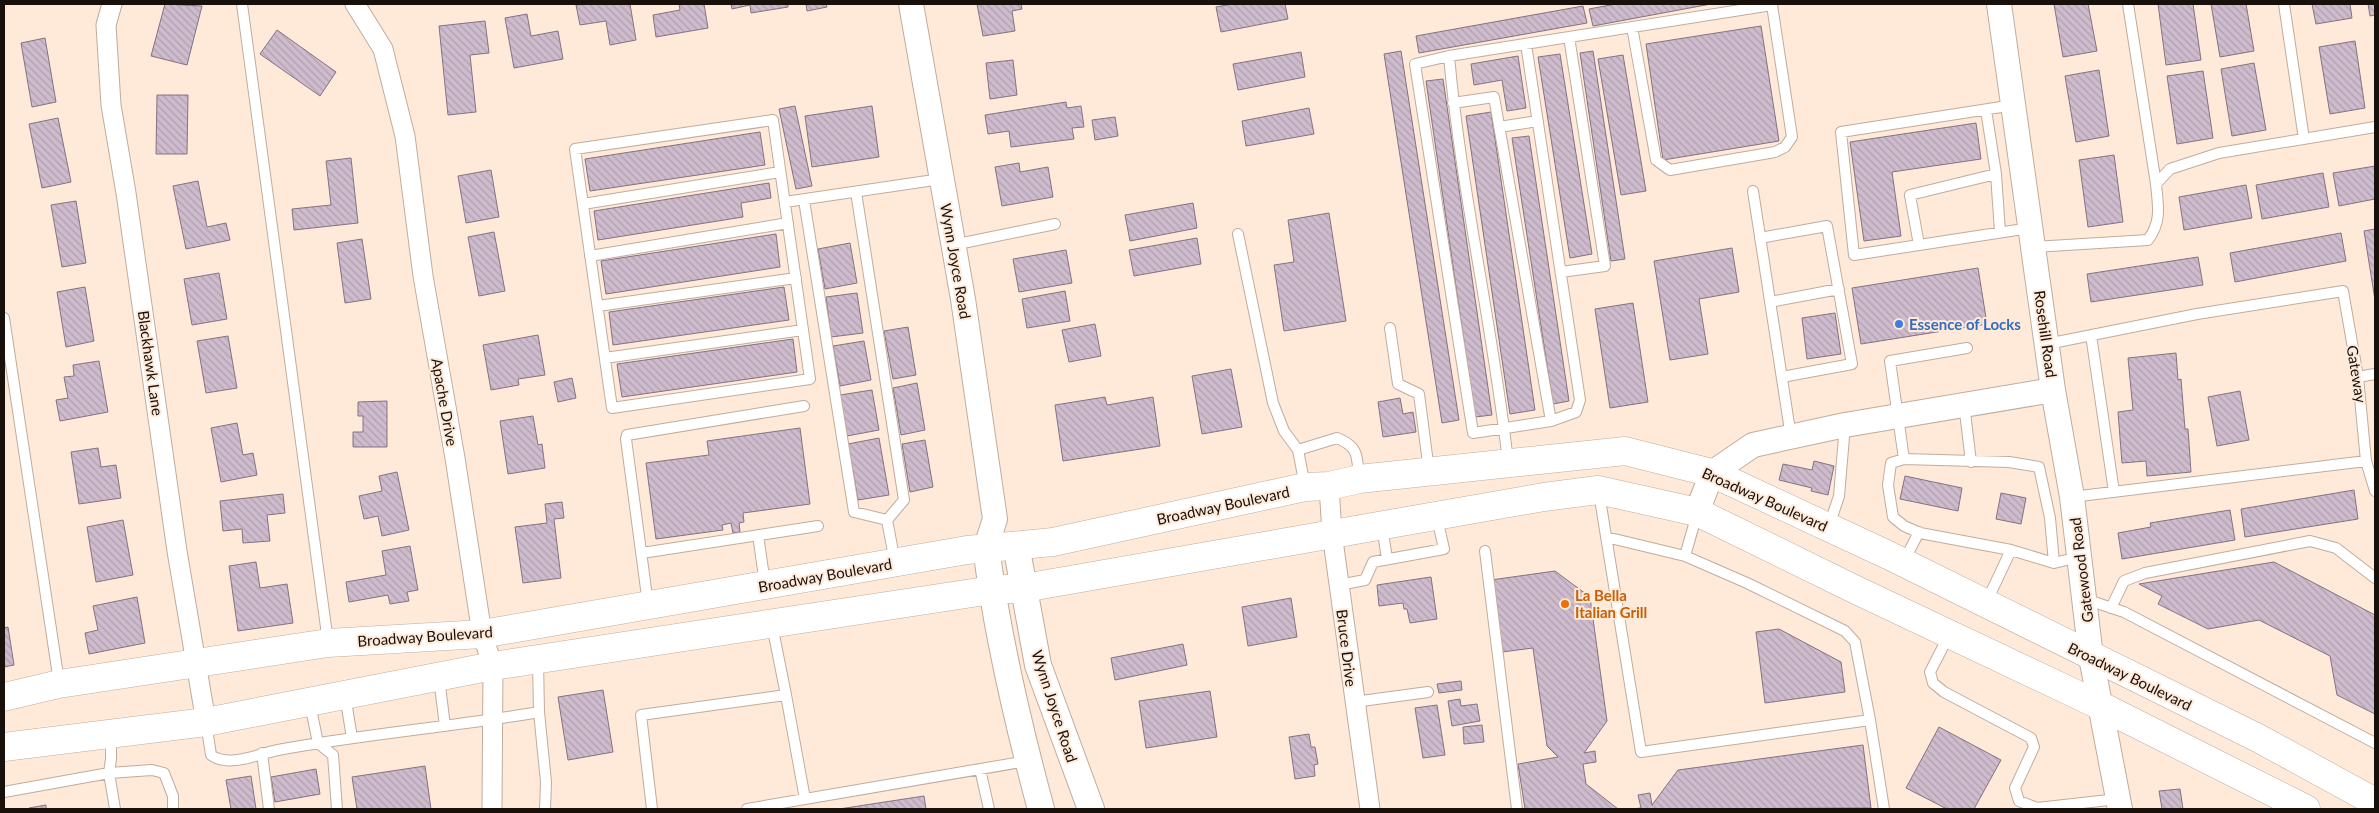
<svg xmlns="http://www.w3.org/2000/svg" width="2379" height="813" viewBox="0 0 2379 813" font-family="Lato,sans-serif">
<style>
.building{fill:url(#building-back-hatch);stroke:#837282}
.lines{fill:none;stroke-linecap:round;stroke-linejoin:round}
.service-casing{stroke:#c0ac9d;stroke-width:12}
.minor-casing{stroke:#c0ac9d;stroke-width:21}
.tertiary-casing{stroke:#c0ac9d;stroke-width:26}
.secondary-casing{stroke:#c0ac9d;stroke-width:28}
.primary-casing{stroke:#c0ac9d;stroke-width:29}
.service{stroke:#fff;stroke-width:10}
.minor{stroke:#fff;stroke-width:19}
.tertiary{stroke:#fff;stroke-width:24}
.secondary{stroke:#fff;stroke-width:26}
.primary{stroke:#fff;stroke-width:28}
.shop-dot{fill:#3f7fe0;stroke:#ffeada;stroke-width:2}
.food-dot{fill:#e8710a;stroke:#ffeada;stroke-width:2}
.labels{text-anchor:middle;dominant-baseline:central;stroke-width:4;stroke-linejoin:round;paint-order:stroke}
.street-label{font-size:15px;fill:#17100b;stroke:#ffeada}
.shop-label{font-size:15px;font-weight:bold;fill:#366cbe;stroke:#ffeada;text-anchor:start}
.food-label{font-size:15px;font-weight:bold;fill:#c56008;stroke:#ffeada;text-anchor:start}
</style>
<defs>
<pattern id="building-back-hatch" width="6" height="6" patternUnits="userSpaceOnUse" patternTransform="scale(1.25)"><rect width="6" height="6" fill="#cebbcd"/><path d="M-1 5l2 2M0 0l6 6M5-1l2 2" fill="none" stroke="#b0a0af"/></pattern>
</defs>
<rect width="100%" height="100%" fill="#ffeada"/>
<!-- building -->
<path class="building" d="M165,4L202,6L187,65L151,56Z
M586,4H630L636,40L610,45L606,21L580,25L576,5Z
M679,4H704L708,28L656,37L653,15L680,10Z
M731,4H788V7L751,13L750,5L732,9Z
M806,4H826L827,7L807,11Z
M977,4H1021L1022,9L1012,11L1015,31L983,36Z
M1232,4H1285L1288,19L1221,32L1216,7Z
M1616,4H1711L1593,26L1589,9Z
M2054,4H2088L2097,51L2063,57Z
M2158,4H2193L2201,60L2166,65Z
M2211,4H2246L2254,51L2220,57Z
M2312,4H2350L2352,18L2316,24Z
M2368,4H2375V15L2370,16Z
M1583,6L1587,23L1419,53L1416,36Z
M527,14L531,36L558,31L563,59L514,68L505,18Z
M485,21L489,53L470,55L476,112L448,115L439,26Z
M1761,26L1779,141L1663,160L1646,44Z
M277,30L336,72L320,96L260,54Z
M45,38L56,102L32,107L21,43Z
M2355,41L2365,108L2330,114L2319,47Z
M1401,51L1459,420L1442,423L1384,54Z
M1593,51L1625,259L1611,261L1580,53Z
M1301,52L1305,77L1238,90L1233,64Z
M1560,54L1592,254L1570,258L1538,57Z
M1623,55L1646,191L1621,195L1598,59Z
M1518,56L1526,108L1507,111L1502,80L1474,85L1471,64Z
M1013,60L1017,95L990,99L986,63Z
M2254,63L2266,130L2232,136L2221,69Z
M2099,70L2109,136L2076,142L2065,76Z
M2203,71L2213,138L2177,144L2167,76Z
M1443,79L1492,415L1475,417L1426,81Z
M157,95H188L187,154H156Z
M1066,102L1067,108L1081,106L1084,127L1072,128L1074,139L1011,147L1009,131L988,134L985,115Z
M795,106L812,186L796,189L779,109Z
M872,106L879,157L812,167L805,116Z
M1309,108L1314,134L1246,146L1242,121Z
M1491,112L1535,410L1510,414L1466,116Z
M1115,117L1118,136L1095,140L1092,120Z
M58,118L71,182L42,188L29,124Z
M1976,123L1981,159L1892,172L1901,236L1864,241L1850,142Z
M760,132L765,165L590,191L585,159Z
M1529,136L1569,401L1553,404L1512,138Z
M2114,155L2123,222L2088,227L2079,160Z
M351,158L358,223L294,230L292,209L331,205L326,161Z
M1019,163L1020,172L1048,167L1053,197L1002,206L995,167Z
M2375,166V199L2339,206L2333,173Z
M491,170L499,217L466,223L458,176Z
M2323,173L2329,207L2262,219L2256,185Z
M198,181L207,227L226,223L230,240L186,249L173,186Z
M769,183L771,198L741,203L743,217L598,240L594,211Z
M2246,185L2252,218L2184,230L2179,197Z
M76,201L86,263L62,267L51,205Z
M1193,203L1197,228L1130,241L1125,215Z
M1329,213L1346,321L1284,331L1274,265L1294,262L1288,220Z
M2375,229V300L2364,231Z
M494,232L505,291L479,296L468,237Z
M2341,233L2346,261L2235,282L2230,253Z
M776,234L780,267L606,294L601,261Z
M1197,238L1201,264L1134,276L1129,250Z
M362,239L371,299L345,303L337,243Z
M850,243L857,283L825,289L818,249Z
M1732,248L1739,292L1699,299L1708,354L1670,360L1654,261Z
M1066,250L1072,283L1019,292L1013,259Z
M2198,257L2203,285L2091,302L2087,274Z
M1978,268L1987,324L1861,344L1852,288Z
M219,273L227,319L192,325L184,279Z
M85,287L94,341L66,347L57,292Z
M784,287L789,320L613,345L609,312Z
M1065,291L1070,321L1027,328L1022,299Z
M857,293L863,333L831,337L826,297Z
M1633,303L1648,402L1610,408L1595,309Z
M1835,313L1841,354L1807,359L1802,318Z
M1095,324L1101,356L1069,362L1062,330Z
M908,327L916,375L893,379L884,331Z
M538,335L545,375L518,379L519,385L491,390L483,345Z
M228,336L237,388L206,393L197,341Z
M793,339L797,372L622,397L617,364Z
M864,341L871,380L840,386L833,346Z
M2176,353L2178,380L2181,379L2185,429H2188L2191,472L2147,476L2146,461L2122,463L2118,412L2133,410L2128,358Z
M99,361L108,412L60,421L56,400L68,398L64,377L74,376L73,365Z
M1231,369L1242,427L1202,434L1192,376Z
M572,378L576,398L558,402L554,382Z
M917,383L925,430L901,435L893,388Z
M872,390L879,430L847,436L840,395Z
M2240,391L2249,440L2217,446L2208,397Z
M1105,397L1107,405L1153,397L1160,446L1063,461L1055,405Z
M1400,398L1403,414L1413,412L1416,432L1383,437L1378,402Z
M387,401V447H353V432H363V416H358V402Z
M533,416L538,445L542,444L545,468L508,474L500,421Z
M237,423L243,455L253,453L257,475L221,482L211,428Z
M800,428L810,504L743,513L744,522L739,523L740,532L733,533L731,523L722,525L723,530L656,539L646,463L709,455L707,441Z
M879,438L889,495L858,500L848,444Z
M925,440L933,487L910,492L902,444Z
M98,448L101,467L116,465L121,498L79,504L71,452Z
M1814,461L1834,466L1828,495L1811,491L1812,488L1779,480L1783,464L1812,470Z
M397,472L409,530L382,536L378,516L364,519L359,496L382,491L379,476Z
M1905,476L1962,488L1958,511L1900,499Z
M2354,490L2358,519L2245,537L2241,509Z
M2001,493L2026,498L2021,524L1996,519Z
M283,494L285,513L267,515L270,541L243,543L242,529L223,531L220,501Z
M562,502L564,518L554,519L561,578L523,583L515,527L547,523L545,504Z
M2230,510L2235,540L2122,559L2118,533L2151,527L2150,523Z
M123,520L133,575L96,582L87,527Z
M410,546L418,590L407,592L409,601L390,604L388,595L349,602L346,582L386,575L382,551Z
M256,562L260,588L287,584L293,623L238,631L229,566Z
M2274,562L2375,615V714L2337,695L2330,656L2259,620L2208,629L2158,604L2162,596L2139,584Z
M1555,571L1590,597L1607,721L1584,753L1595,751L1596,762L1583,764L1586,784L1618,809H1525L1518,764L1558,757L1547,746L1533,648L1502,652L1491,580Z
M1431,577L1437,619L1410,623L1407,609H1404L1403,603L1379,606L1377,585Z
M137,597L145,643L89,654L85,633L98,630L93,606Z
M1291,598L1297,637L1248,646L1242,607Z
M8,627L14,665L4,667V628Z
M1779,629L1841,662L1845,692L1765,703L1756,632Z
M1183,644L1187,665L1115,680L1111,658Z
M1461,681L1462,690L1439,693L1437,684Z
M603,690L613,752L568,760L558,697Z
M1210,691L1217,737L1146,748L1139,701Z
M1460,699L1461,706L1477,704L1480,721L1452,726L1448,701Z
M1437,705L1445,755L1423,758L1415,708Z
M1482,725L1484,742L1464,744L1463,727Z
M1939,727L2001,760L1974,809H1947L1906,788Z
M1309,734L1311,747H1315L1318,764L1314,765L1315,776L1295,779L1289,737Z
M1863,745L1871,808L1632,809L1641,808L1638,795L1650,793L1652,805L1678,770Z
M425,766L431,809H357L352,777Z
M316,769L320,794L275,802L271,777Z
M251,776L256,809H231L226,780Z
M2180,789L2183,809H2162L2159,791Z
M924,796L926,809H839Z
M46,805V809H29V808Z"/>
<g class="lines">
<defs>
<path id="service" d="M242,4L328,642
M2128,4L2156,184
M2284,4L2304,139
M1526,44L1580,400L1576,412L1551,421
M1449,56L1415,64L1473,433L1551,421L1494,97L1453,103
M2014,105L1841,132L1854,255L2030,228
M773,120L810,379L612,408L575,149Z
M1499,127L1538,121
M1996,174L2000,232
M1753,191L1791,437
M856,192L904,500L887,520L895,562
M804,200L854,512L887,520
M785,202L941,179
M583,204L780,172
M1238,234L1273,403L1284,431L1298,450
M1760,238L1827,226L1852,364L1782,377
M953,245L1055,224
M1919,245L1910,195L1996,174L1986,110
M2034,247L2148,240C2162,221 2158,206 2156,184L2170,169L2219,153L2375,127
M590,256L788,223
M1561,272L1605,266L1569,37
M1770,302L1839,289
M598,306L796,278
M4,318L59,682
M1390,328L1398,384L1419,394L1429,471
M2091,335L2114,492
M2047,344L2197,314L2343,291L2358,377L2366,461L2072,497
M1967,348L1890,361L1904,459L1891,463L1888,485L1893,517L1904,526L1920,533L2011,550L2054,563L2079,557
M605,358L803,330
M2358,377L2375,374
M1964,404L1971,462
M1904,459L2009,462L2039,467L2050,518L2054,563
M2366,461L2375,491
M1508,462C1493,326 1461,192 1449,56L1772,5L1792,137L1785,147L1775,152L1670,170L1656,160L1632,27
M1305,486L1298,450L1337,438C1359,447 1357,456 1359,478
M1599,493L1641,752L1870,720L1855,642L1845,631L1747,583L1685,556L1697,514
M1382,526L1387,559
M1829,526L1839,496L1845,425
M758,535L765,584
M1606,537L1685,556
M1485,551L1517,809
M642,553L818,526
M1903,563L1919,532
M1339,585L1365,580L1373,562L1444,549L1437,518
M2085,599L2124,612L2375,743
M1986,603L2011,550
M648,604L626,439L627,435L804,406
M2111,608L2124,581L2145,573L2310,541L2336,548L2375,578
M1949,635L1930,672L1933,683L1944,692L2031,738L2034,747L2015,788L2019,801L2037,808L2118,799
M538,661L539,712
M439,678L445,726
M345,695L352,738
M786,695L805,799
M1354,702L1428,692
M310,704L318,743L333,755L337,809
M1870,720L1884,809
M206,722L211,755C229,768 258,754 278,750C364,734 452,727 539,712L546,782L545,809
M111,734V759L109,773L115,809
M262,753L269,809
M980,769L989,809
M4,792L109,773L152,770L164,773L173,796V809
M652,809L641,715L786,695L772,625
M747,809L1027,761"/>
<path id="minor" d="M112,4L106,25L111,105L126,193L177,551L206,722
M355,4L383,49L405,136L423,276L455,458L482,634L493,666L492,809
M1329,486L1332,533L1370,809"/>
<path id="tertiary" d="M911,4L963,299L995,519L986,547
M2053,390L2072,497L2091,657L2120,809
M1697,512L1712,473L1753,445L1845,425L2053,390L1999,4"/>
<path id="secondary" d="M1016,545L1038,665L1091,809
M986,547C997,635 1018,724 1041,809"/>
<path id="primary" d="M4,697L59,684L328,643L482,634L967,550L1053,542L1305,487L1329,486L1359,479L1625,451L1712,473L1888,555L2258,738L2375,802
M4,747L206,722L493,666L992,590L1024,588L1544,497L1598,490L1697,512L1852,588L2101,706L2306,809"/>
</defs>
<!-- service casing -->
<use href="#service" class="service-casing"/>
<!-- minor casing -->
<use href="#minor" class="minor-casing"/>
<!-- tertiary casing -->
<use href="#tertiary" class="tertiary-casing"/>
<!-- secondary casing -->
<use href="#secondary" class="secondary-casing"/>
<!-- primary casing -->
<use href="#primary" class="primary-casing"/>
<!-- service -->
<use href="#service" class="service"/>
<!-- minor -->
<use href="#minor" class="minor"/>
<!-- tertiary -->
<use href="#tertiary" class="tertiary"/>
<!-- secondary -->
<use href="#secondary" class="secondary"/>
<!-- primary -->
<use href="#primary" class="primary"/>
</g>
<!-- markers -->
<circle class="shop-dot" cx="1899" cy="324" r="5"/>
<circle class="food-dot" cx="1565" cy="604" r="5"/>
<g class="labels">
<!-- street labels -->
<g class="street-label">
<text transform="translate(956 261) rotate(80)">Wynn Joyce Road</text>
<text transform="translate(2046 334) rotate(82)">Rosehill Road</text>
<text transform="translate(151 363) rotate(82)">Blackhawk Lane</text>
<text transform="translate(2357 374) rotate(81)">Gateway</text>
<text transform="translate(445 402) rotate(80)">Apache Drive</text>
<text transform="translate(1765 499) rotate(24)">Broadway Boulevard</text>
<text transform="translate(1223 505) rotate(-12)">Broadway Boulevard</text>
<text transform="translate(2081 570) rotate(-97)">Gatewood Road</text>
<text transform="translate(825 575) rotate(-10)">Broadway Boulevard</text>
<text transform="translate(425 636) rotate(-4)">Broadway Boulevard</text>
<text transform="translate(1347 648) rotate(83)">Bruce Drive</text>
<text transform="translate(2130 676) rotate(26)">Broadway Boulevard</text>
<text transform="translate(1055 706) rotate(72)">Wynn Joyce Road</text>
</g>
<!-- shop labels -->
<g class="shop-label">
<text x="1909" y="324">Essence of Locks</text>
</g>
<!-- food labels -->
<g class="food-label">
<text x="1575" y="595">La Bella<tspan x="1575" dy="17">Italian Grill</tspan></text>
</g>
</g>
<!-- border -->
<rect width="2379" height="813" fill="none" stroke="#17100b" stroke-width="10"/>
</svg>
